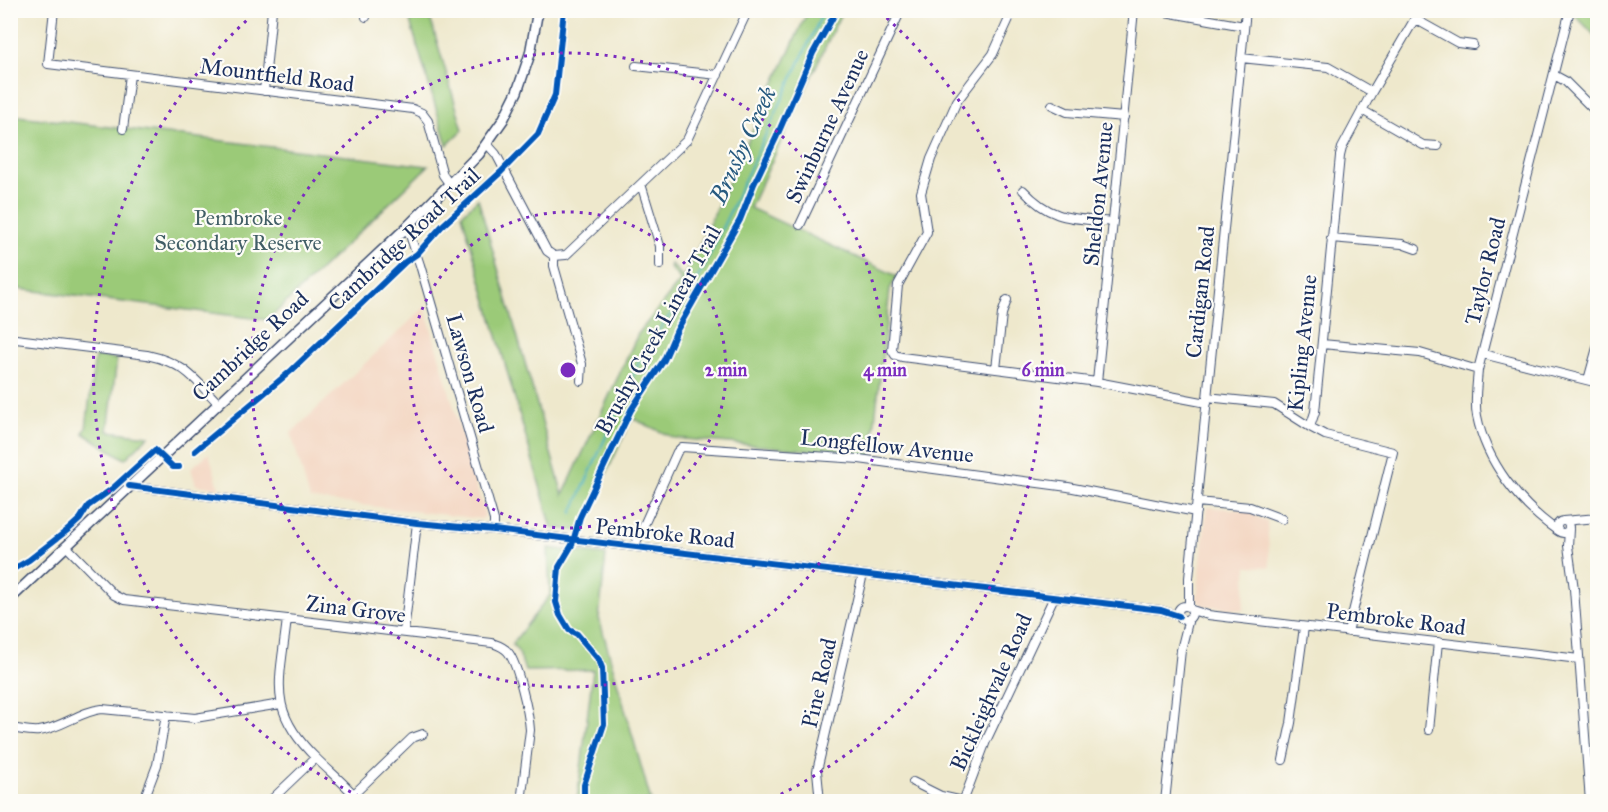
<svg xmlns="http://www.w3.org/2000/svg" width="1608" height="812" viewBox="0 0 1608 812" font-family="'IM FELL Great Primer',serif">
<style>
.built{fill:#f3d4bf}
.green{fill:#9bca78;stroke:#5b7c6b;stroke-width:1.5}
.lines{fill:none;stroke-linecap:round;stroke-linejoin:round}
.stream{stroke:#41aebf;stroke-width:2}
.minor-casing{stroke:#3b4b6e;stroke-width:10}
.major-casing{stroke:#3b4b6e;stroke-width:12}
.minor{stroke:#fff;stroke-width:8}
.major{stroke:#fff;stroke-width:9}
.cycleway-casing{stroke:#fdfcf7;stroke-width:10}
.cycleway{stroke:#0057b8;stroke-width:6}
.ring{fill:none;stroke:#7b2cbf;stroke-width:3;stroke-dasharray:3 6}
.labels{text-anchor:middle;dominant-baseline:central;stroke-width:4.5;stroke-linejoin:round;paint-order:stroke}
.street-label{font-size:22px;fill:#1b2f5e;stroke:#fdfcf7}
.park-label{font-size:22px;fill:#415e66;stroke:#fdfcf7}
.water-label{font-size:24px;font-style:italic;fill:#285b80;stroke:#fdfcf7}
.centre{fill:#7b2cbf;stroke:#fdfcf7;stroke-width:3}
.ring-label{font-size:18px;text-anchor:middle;font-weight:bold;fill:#7b2cbf;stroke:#fdfcf7;stroke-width:4.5;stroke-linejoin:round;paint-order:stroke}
</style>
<rect width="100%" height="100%" fill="#fdfcf7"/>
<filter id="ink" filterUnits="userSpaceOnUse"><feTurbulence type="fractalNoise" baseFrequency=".0167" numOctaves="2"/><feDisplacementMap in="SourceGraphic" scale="12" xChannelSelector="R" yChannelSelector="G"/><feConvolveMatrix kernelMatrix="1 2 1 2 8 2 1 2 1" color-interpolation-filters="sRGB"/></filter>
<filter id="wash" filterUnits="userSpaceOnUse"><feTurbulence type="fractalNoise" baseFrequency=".008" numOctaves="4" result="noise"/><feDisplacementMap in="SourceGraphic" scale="24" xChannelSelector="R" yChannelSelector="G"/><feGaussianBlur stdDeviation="1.35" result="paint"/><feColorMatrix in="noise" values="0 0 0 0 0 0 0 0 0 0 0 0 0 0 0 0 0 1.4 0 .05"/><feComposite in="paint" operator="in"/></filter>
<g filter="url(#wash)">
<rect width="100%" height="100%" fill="#eee8cc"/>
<!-- built -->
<path class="built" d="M425,307L485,516L481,519L310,499L291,433Z
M209,453L219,488L196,485L191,468Z
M1207,507L1252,511V514L1267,522L1270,567L1247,566L1243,610L1202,605L1197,599Z"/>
<!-- green -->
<path class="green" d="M407,11H428L463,130L447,145Z
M808,11H842L750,208L897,276L890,289L871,456L674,438L632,418L580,531L552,528L462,214L478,199L563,495L638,334L681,280L670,268L671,264L683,277L687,272Z
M1574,11H1597V38L1574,14Z
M11,115L428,166L268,320L11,288Z
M95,356L117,359L108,431L149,436L125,459L83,433L86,428Z
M548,548L606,555L599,618L651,801H577L593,670L525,671L519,653L512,644L550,595Z"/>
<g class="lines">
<!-- stream -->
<path class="stream" d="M572,513L640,360L661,327L694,284L704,267L824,10"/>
</g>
</g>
<g filter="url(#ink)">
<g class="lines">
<defs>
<path id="minor" d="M54,10L48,64L413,109L422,113L428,121L443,175L450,185
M366,10V17
M1013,10L993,54L957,101L931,159L921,193L927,232L898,285L892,350L895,355L902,357L1097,382L1207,403
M1154,10L1244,26
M1415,19L1458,43L1473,45
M1241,58L1328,67L1372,92
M636,66L718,75
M1554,75L1565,81L1598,114
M264,91L272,10
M1052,105L1067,112L1124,117
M1362,110L1423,145L1438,146
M123,129L130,75
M487,144L496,154L547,251L554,256L566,255L687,140L748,10
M641,184L660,246V265
M1023,190C1053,222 1073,218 1113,222
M800,225L901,10
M406,228L410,235L420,265L494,520V530
M1331,238L1402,244L1416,249
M554,256V266L582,364L581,381
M10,341L16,339L147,355C184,363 193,377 218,403
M1322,344L1420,353L1478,370
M1483,354L1598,383
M996,369L1002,314L1007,300
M1588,380L1598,344
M1097,382L1134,10
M1207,397L1274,404L1310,427
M129,486L417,523L494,530L1161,610L1179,616
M1197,502L1250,507L1282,519
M1557 527a6 6 0 1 1 12 0a6 6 0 1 1-12 0Z
M1563,521L1598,518
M1569,529L1568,546L1574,589L1590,802
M1558,531C1520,505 1486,462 1477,416C1474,401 1477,385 1478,370L1570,10
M66,546L114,595L124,600L492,643C498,645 504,647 508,652C518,664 529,714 530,730L521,802
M634,547L677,452L682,447L859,459L1068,487L1196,512
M1178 613a7 7 0 1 1 14 0a7 7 0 1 1-14 0Z
M1189,607V578L1246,10
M1192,610L1208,615L1579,659
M287,619C280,683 266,710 317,759C331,773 348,786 360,802
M404,632L417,523
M1348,632L1393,452L1325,435L1310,427L1315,412L1340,156L1342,148L1372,92L1420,10
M10,728C20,729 30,732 39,731C62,728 80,711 102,709L195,718L281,704
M1429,730L1438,642
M1283,760L1291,723L1304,627
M913,782L941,796L963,801
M354,794L412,738L423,734
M143,802L157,765L166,715
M269,802L315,758
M820,802L817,771L863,574
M963,802L986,741L1054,597
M1165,802L1181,650L1189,618"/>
<path id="major" d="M10,599L406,228L479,154L503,120L517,92L530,54L538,10"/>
</defs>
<!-- minor casing -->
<use href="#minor" class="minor-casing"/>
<!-- major casing -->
<use href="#major" class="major-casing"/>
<!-- minor -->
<use href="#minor" class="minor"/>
<!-- major -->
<use href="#major" class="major"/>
<defs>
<path id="cycleway" d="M195,451L292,370L405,262L417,254L442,226L501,172L538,134L555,95L564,10
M129,486L417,523L494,530L1161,610L1179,616
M10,571L29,560L69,529L80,519L88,506L112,489L155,450L173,467H179
M584,802V785L604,724L602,668L599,660L577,634L569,630L560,615L556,602L559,567L572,545L580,517L631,410L664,360L677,330L740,220L754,184L776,138L813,53L837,10"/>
</defs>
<!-- cycleway casing -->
<use href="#cycleway" class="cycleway-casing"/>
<!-- cycleway -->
<use href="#cycleway" class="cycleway"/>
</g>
</g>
<!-- distance rings -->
<g class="ring">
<circle cx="568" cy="370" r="158"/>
<circle cx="568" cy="370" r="317"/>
<path d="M367 800A475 475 0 0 1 256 12M880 12A475 475 0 0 1 769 800"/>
</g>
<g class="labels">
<!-- street labels -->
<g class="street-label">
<text transform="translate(277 75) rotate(7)">Mountfield Road</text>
<text transform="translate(827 126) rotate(-65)">Swinburne Avenue</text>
<text transform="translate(1098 194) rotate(-84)">Sheldon Avenue</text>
<text transform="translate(404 239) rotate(-43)">Cambridge Road Trail</text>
<text transform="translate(1485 271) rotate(-76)">Taylor Road</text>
<text transform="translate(1200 292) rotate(-84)">Cardigan Road</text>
<text transform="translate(658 330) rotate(-61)">Brushy Creek Linear Trail</text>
<text transform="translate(1302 343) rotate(-84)">Kipling Avenue</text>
<text transform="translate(250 346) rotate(-43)">Cambridge Road</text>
<text transform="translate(470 373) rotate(74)">Lawson Road</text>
<text transform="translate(887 446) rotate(6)">Longfellow Avenue</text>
<text transform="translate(665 533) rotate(6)">Pembroke Road</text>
<text transform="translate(356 609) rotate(7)">Zina Grove</text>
<text transform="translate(1396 619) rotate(7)">Pembroke Road</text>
<text transform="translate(819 683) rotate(-77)">Pine Road</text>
<text transform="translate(991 692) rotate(-66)">Bickleighvale Road</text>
</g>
<!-- park labels -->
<g class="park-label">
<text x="238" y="217">Pembroke<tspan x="238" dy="25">Secondary Reserve</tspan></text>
</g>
<!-- water labels -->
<g class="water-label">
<text transform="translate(743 145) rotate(-65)">Brushy Creek</text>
</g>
</g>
<circle cx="568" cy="370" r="9" class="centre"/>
<g class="ring-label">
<text x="726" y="376">2 min</text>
<text x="885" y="376">4 min</text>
<text x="1043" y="376">6 min</text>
</g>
<!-- margin -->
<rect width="1608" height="812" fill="none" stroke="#fdfcf7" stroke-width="36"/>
</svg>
